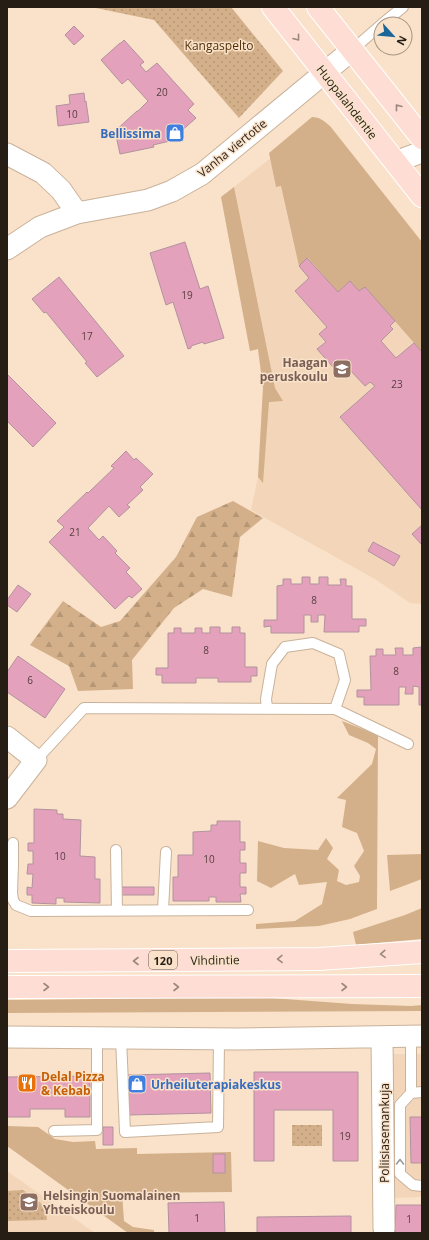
<svg xmlns="http://www.w3.org/2000/svg" width="429" height="1240" viewBox="0 0 429 1240" font-family="'Open Sans',sans-serif">
<style>
.built{fill:#f3d6b9}
.green{fill:#d3b08a}
.forest{fill:url(#forest-firs)}
.park{fill:url(#park-dots)}
.building{fill:#e4a1bb;stroke:#b2929e}
.lines{fill:none;stroke-linecap:round;stroke-linejoin:round}
.service-casing{stroke:#c9b29b;stroke-width:12}
.minor-casing{stroke:#c9b29b;stroke-width:23}
.primary-casing{stroke:#fff;stroke-width:24}
.service{stroke:#fff;stroke-width:10}
.minor{stroke:#fff;stroke-width:21}
.primary{stroke:#fdddd4;stroke-width:22}
.oneway{stroke:#9c877e}
.oneway2{stroke:#9d9a96}
.labels{text-anchor:middle;dominant-baseline:central;stroke-width:3;stroke-linejoin:round;paint-order:stroke}
.number-label{font-size:10px;fill:#563f3e}
.shield{fill:#f9e2c9;stroke:#65594b;stroke-width:1}
.shield-label{font-size:11px;font-weight:bold;fill:#261e15}
.park-label{font-size:12px;fill:#513208;stroke:#f9e2c9}
.street-label{font-size:12px;fill:#261e15;stroke:#f9e2c9}
.shop-label{font-size:12px;font-weight:bold;fill:#366cbe;stroke:#f9e2c9;text-anchor:end}
.education-label{font-size:12px;font-weight:bold;fill:#785e54;stroke:#f9e2c9;text-anchor:end}
.food-label{font-size:12px;font-weight:bold;fill:#c56008;stroke:#f9e2c9;text-anchor:start}
</style>
<defs>
<pattern id="forest-firs" width="22" height="20" patternUnits="userSpaceOnUse"><rect width="22" height="20" fill="#d3b08a"/><path d="M5 1l3.5 6h-7zM16 11l3.5 6h-7z" fill="#b59776"/></pattern>
<pattern id="park-dots" width="8" height="8" patternUnits="userSpaceOnUse"><rect width="8" height="8" fill="#d3b08a"/><path d="M2 2h.1M6 6h.1" fill="none" stroke="#b59776" stroke-width="1.8" stroke-linecap="round"/></pattern>
</defs>
<rect width="100%" height="100%" fill="#f9e2c9"/>
<!-- built -->
<path class="built" d="M277,153L422,321V604L410,603L375,579L251,510L258,477L263,388L258,349L250,351L221,197L234,187Z
M392,1054H422V1197L393,1198Z
M7,1171L95,1233H7Z"/>
<!-- green -->
<path class="green" d="M312,117C320,117 324,121 330,126L422,242V352L365,287L359,291L350,281L338,292L308,258L299,266L281,186L276,187L269,153Z
M234,187L275,388L283,401L269,402L263,483L258,477L263,388L258,349L250,351L221,197Z
M342,721L378,735L377,909L350,919L319,926L256,929V924L295,921L322,904L327,882L299,885L295,874L271,888L257,881L258,841L284,848L318,850L326,838L333,848L327,859L339,870L337,881L346,885L359,882L360,876L354,866L364,851L357,833L342,827L346,800L337,798L372,764L376,749L368,743L349,735Z
M422,854V879L390,891L387,855Z
M422,908V939L356,945L353,932L405,915Z
M258,997L352,1004L411,1006L422,1005V1011L7,1013V1000H17Z
M7,1126L38,1127L55,1139L73,1142L95,1141L96,1149L137,1148V1154L231,1152L232,1192L122,1193L124,1221L133,1227L154,1230V1233H128L7,1146Z"/>
<!-- forest -->
<path class="forest" d="M233,501L263,518L240,537L232,597L203,589L174,608L132,660L133,689L78,691L69,666L30,645L63,601L101,627L120,621L176,557L197,517Z"/>
<!-- park -->
<path class="park" d="M91,7H231L283,71L239,118L154,20Z
M292,1125H322V1146H292Z
M23,1190L46,1207L47,1220L7,1221V1191Z"/>
<!-- building -->
<path class="building" d="M74,26L84,36L74,45L65,35Z
M124,40L144,62L140,65L146,72L157,63L194,104L188,110L196,118L170,141L153,145L154,147L120,154L115,131L137,111H138L148,101L128,79L122,84L101,60L120,43H121Z
M84,93L85,102L86,101L89,122L58,126L56,106L70,104L69,95Z
M185,242L200,289L208,286L224,338L204,344L203,342L191,346V348L188,349L173,302L166,305L150,253Z
M307,258L338,292L350,281L359,291L365,287L395,321L390,326L393,329L381,341L396,358L414,343L422,352V510L340,417L375,386L370,382L365,386L349,369L341,376L317,349L326,342L319,334L327,327L295,291L309,278L299,266Z
M59,277L124,356L97,377L85,363L87,362L46,312L44,313L32,299Z
M7,374L56,423L33,447L7,421Z
M126,451L134,460L136,458L153,474L140,487L143,490L127,505L130,507L119,517L109,506L88,528L99,540L103,536L117,551L115,553L130,568L126,572L142,589L132,598L129,596L115,609L49,542L64,527L57,521L87,492L88,493L114,468L111,466Z
M422,525V545L412,534Z
M373,542L400,556L394,566L368,551Z
M302,577H310V584H319V577H328V585H341L340,579H346V586H352V619H366V626H359V632H324L325,615H318V622H311V615H304V633H271V626L264,627V620H277V586L283,585V579H291V584H302Z
M18,585L31,594L17,612L7,605V600Z
M210,627H220V633H232V627H240V633H245V667H257V676H251V682H218V678H196V683H162V675H156V668H168V633H174V628H181V633H195V628H202V633H210Z
M421,647L422,705H419V687L413,686V694H405L406,687H399V705H364V697H357V690H371L370,656H376V649H383V655H396L395,648H403V655H413V648Z
M18,656L65,689L45,718L7,692V672Z
M34,809L57,810V814H63V819L81,820L80,856L95,857V879H100V903L64,902V898H56V904L32,903V895H27V887L32,888L33,874H27L28,864H33V851H28V843H34Z
M217,821H240V842H245V850H240V863H246V873H240V887H246V894H240L241,902H216V897H209V901H173V877H178V855H193V832L211,831V825H217Z
M121,887H154V895H121Z
M254,1072H358V1161H333V1110H274V1161H254Z
M210,1073L211,1113L128,1115L127,1075Z
M90,1076V1117H65V1109H30V1117H7V1077Z
M410,1117H422V1163H411Z
M103,1127H113V1145H103Z
M213,1154H225V1173H213Z
M224,1202L225,1233H169L168,1203Z
M396,1205H422V1233H395Z
M351,1216V1233H257V1217Z"/>
<g class="lines">
<defs>
<path id="service" d="M382,24L403,7
M352,50L381,25
M267,708L266,699L272,664L285,647L313,643L339,654L345,680L335,709
M36,760L84,708L335,709L408,744
M13,843V863L12,893L13,900L16,905L31,911L248,910
M116,850L117,911
M163,910L166,852
M411,1036V1093L400,1105V1174L413,1185L422,1186
M121,1038L125,1132L218,1127L219,1039
M411,1093L422,1092
M54,1131L97,1130V1038"/>
<path id="minor" d="M7,154L43,173L61,190L77,213
M395,162L422,152
M7,249L40,227L77,213L148,200L172,191L202,174L352,50
M7,737L36,760L7,798
M7,1037L238,1039L422,1036
M382,1037L384,1229"/>
<path id="primary" d="M273,7L422,196
M318,7L422,138
M7,961L319,959L422,952
M7,987L422,986"/>
</defs>
<!-- service casing -->
<use href="#service" class="service-casing"/>
<!-- minor casing -->
<use href="#minor" class="minor-casing"/>
<!-- primary casing -->
<use href="#primary" class="primary-casing"/>
<!-- service -->
<use href="#service" class="service"/>
<!-- minor -->
<use href="#minor" class="minor"/>
<!-- primary -->
<use href="#primary" class="primary"/>
</g>
<!-- one-way arrows -->
<defs><path id="oneway-chevron" d="M-2-3.5L2.5 0L-2 3.5" fill="none" stroke-width="1.6" stroke-linecap="round" stroke-linejoin="round"/></defs>
<g class="oneway">
<use href="#oneway-chevron" transform="translate(297 38) rotate(52)"/>
<use href="#oneway-chevron" transform="translate(398 107) rotate(-128)"/>
<use href="#oneway-chevron" transform="translate(383 954) rotate(176)"/>
<use href="#oneway-chevron" transform="translate(280 959) rotate(179)"/>
<use href="#oneway-chevron" transform="translate(136 961) rotate(180)"/>
<use href="#oneway-chevron" transform="translate(46 987)"/>
<use href="#oneway-chevron" transform="translate(176 987)"/>
<use href="#oneway-chevron" transform="translate(344 987)"/>
</g>
<use class="oneway2" href="#oneway-chevron" transform="translate(400 1162) rotate(-90)"/>
<!-- icons -->
<defs>
<symbol id="shop-square" viewBox="-11 -11 22 22"><rect x="-9" y="-9" width="18" height="18" rx="4" fill="#3f7fe0" stroke="#f9e2c9"/><path d="M-5-2.5h2.3a2.7 3.5 0 0 1 5.4 0H5L5.5 6h-11ZM-1.5-2.5h3a1.5 2.3 0 0 0-3 0Z" fill="#fff"/></symbol>
<symbol id="school-square" viewBox="-11 -11 22 22"><rect x="-9" y="-9" width="18" height="18" rx="4" fill="#8d6e63" stroke="#f9e2c9"/><path d="M0-5L7-2L0 1L-7-2ZM-4 1L0 2.5L4 1V4Q0 6-4 4Z" fill="#fff"/></symbol>
<symbol id="restaurant-square" viewBox="-11 -11 22 22"><rect x="-9" y="-9" width="18" height="18" rx="4" fill="#e8710a" stroke="#f9e2c9"/><path d="M-5-6h1v4h1v-4h1v4h1v-4h1v5L-1.5 .5V6h-2V.5L-5-1ZM5-6V6H3V1.5H1.5Q1.5-4 5-6Z" fill="#fff"/></symbol>
</defs>
<g fill-rule="evenodd">
<use href="#shop-square" x="164" y="122" width="22" height="22"/>
<use href="#school-square" x="331" y="358" width="22" height="22"/>
<use href="#restaurant-square" x="16" y="1072" width="22" height="22"/>
<use href="#shop-square" x="126" y="1073" width="22" height="22"/>
<use href="#school-square" x="18" y="1191" width="22" height="22"/>
</g>
<g class="labels">
<!-- number labels -->
<g class="number-label">
<text x="162" y="92">20</text>
<text x="72" y="114">10</text>
<text x="187" y="295">19</text>
<text x="87" y="336">17</text>
<text x="397" y="384">23</text>
<text x="75" y="532">21</text>
<text x="314" y="600">8</text>
<text x="206" y="650">8</text>
<text x="396" y="671">8</text>
<text x="30" y="680">6</text>
<text x="60" y="856">10</text>
<text x="209" y="859">10</text>
<text x="345" y="1136">19</text>
<text x="197" y="1218">1</text>
<text x="409" y="1219">1</text>
</g>
<!-- shield labels -->
<rect class="shield" x="149" y="951" width="28" height="18" rx="3"/>
<g class="shield-label">
<text x="163" y="960">120</text>
</g>
<!-- park labels -->
<g class="park-label">
<text x="219" y="45">Kangaspelto</text>
</g>
<!-- street labels -->
<g class="street-label">
<text transform="translate(347 102) rotate(52)">Huopalahdentie</text>
<text transform="translate(232 148) rotate(-39)">Vanha viertotie</text>
<text transform="translate(215 960) rotate(-1)">Vihdintie</text>
<text transform="translate(384 1133) rotate(-90)">Poliisiasemankuja</text>
</g>
<!-- shop labels -->
<g class="shop-label">
<text x="161" y="133">Bellissima</text>
<text x="151" y="1084" text-anchor="start">Urheiluterapiakeskus</text>
</g>
<!-- education labels -->
<g class="education-label">
<text x="328" y="362">Haagan<tspan x="328" dy="14">peruskoulu</tspan></text>
<text x="43" y="1195" text-anchor="start">Helsingin Suomalainen<tspan x="43" dy="14">Yhteiskoulu</tspan></text>
</g>
<!-- food labels -->
<g class="food-label">
<text x="41" y="1076">Delal Pizza<tspan x="41" dy="14">&amp; Kebab</tspan></text>
</g>
</g>
<!-- border -->
<rect width="429" height="1240" fill="none" stroke="#261e15" stroke-width="16"/>
<!-- north arrow -->
<g transform="translate(393 36) rotate(117)"><circle r="19" fill="#f9e2c9" stroke="#a59481"/>
<path d="M0-3L7 15L0 10L-7 15Z" fill="#1b6699"/>
<text y="-6" font-size="11" font-weight="bold" text-anchor="middle" fill="#261e15">N</text>
</g>
</svg>
